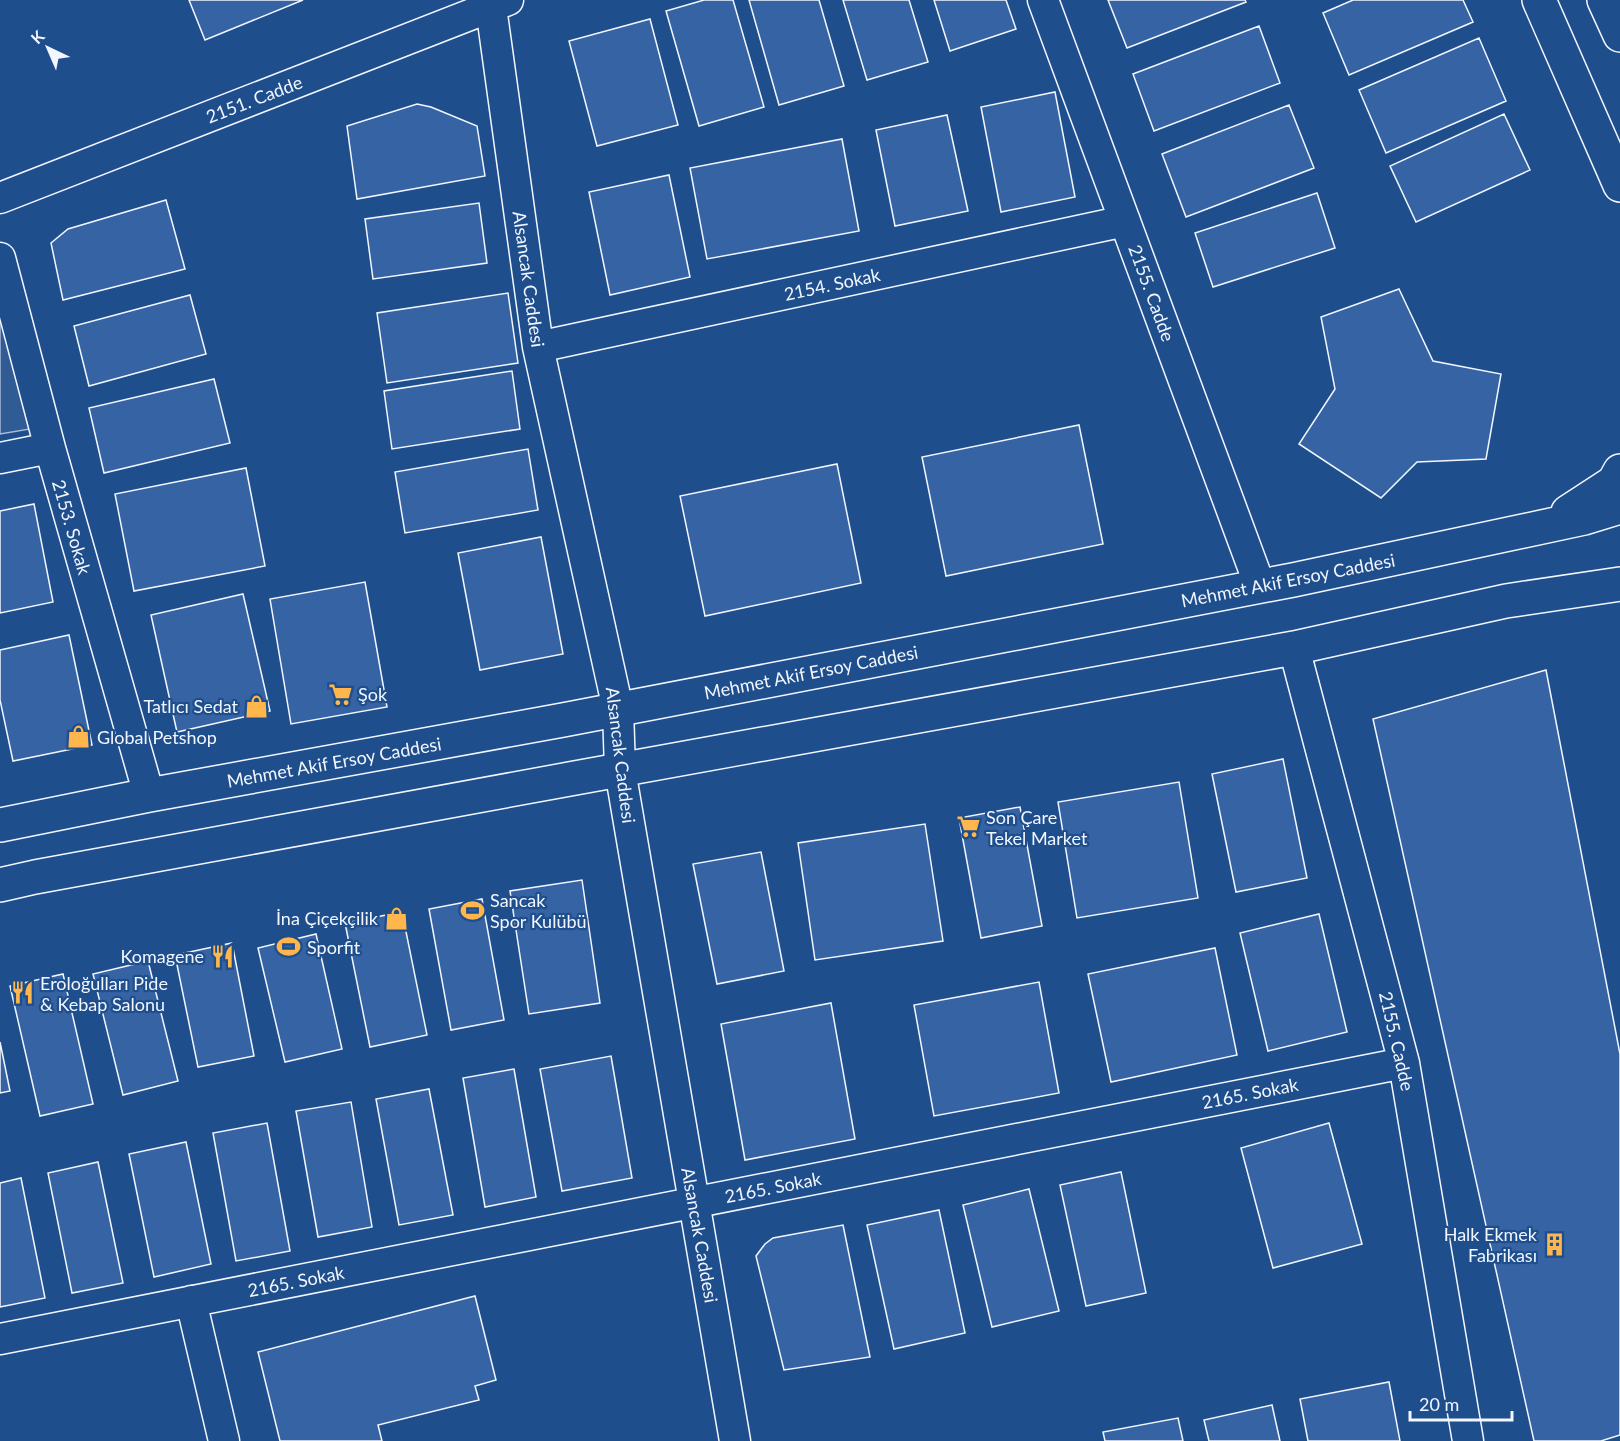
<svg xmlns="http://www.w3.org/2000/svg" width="1620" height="1441" viewBox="0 0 1620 1441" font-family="Lato,sans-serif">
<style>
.parking{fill:#305b95;stroke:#a8bbd7;stroke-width:1.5}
.building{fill:#3563a3;stroke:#f2f6ff;stroke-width:1.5}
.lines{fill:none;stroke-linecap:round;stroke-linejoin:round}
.street-casing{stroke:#f2f6ff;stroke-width:33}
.secondary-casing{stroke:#f2f6ff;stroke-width:36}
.primary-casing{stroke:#f2f6ff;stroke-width:36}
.street{stroke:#1f4e8c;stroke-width:30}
.secondary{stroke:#1f4e8c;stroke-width:33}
.primary{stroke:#1f4e8c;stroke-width:33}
.labels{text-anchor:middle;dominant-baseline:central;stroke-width:4.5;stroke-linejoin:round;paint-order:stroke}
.street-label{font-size:18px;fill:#f2f6ff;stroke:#1f4e8c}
.poi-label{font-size:18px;fill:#f2f6ff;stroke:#1f4e8c;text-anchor:start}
</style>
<rect width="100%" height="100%" fill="#1f4e8c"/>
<!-- parking -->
<path class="parking" d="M0,317L30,429L0,434Z"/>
<!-- building -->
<path class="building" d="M189,0H303L205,40Z
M704,0H733L764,107L699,126L666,11Z
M749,0H819L844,86L779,105Z
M843,0H909L928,62L867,80Z
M934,0H1006L1016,29L950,51Z
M1108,0H1245L1246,2L1127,48Z
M1353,0H1463L1473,22L1349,75L1323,13Z
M650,19L678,125L597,146L569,41Z
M1259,26L1280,83L1154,131L1133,74Z
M1479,38L1506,101L1386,153L1359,90Z
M1055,92L1075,197L1001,212L981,107Z
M417,104L431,107L477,126L485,176L357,199L347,126Z
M1289,105L1314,168L1186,217L1162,154Z
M1504,114L1530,170L1416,222L1390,166Z
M947,115L968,211L895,226L876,130Z
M842,139L859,231L707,259L690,168Z
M669,175L690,277L610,295L589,192Z
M1317,193L1335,248L1213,287L1195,233Z
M166,200L185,269L63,300L51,243L68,229Z
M479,203L487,263L373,279L365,219Z
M1399,289L1433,361L1501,374L1486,459L1417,462L1381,498L1299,444L1335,389L1321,317Z
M508,293L518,363L387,383L377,313Z
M190,295L206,354L89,386L74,326Z
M512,371L520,429L392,449L384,391Z
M214,379L230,443L104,473L89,408Z
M1079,425L1103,544L946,576L922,457Z
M528,449L538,510L405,533L395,472Z
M837,464L861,583L705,616L680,496Z
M246,468L265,566L134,591L115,494Z
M34,504L53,602L0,613V511Z
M541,537L563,654L480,670L458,553Z
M365,582L387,707L291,724L270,599Z
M243,594L270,711L177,732L151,615Z
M69,635L92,745L13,761L0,700V650Z
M1546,670L1620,1054V1435L1601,1441H1534L1373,719Z
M1283,759L1307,878L1236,892L1212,774Z
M1179,782L1198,898L1077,918L1058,802Z
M1020,807L1042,926L981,938L959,818Z
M925,824L943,941L815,960L798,843Z
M761,852L784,971L717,984L693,864Z
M582,880L600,1003L529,1014L510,891Z
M482,899L504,1020L451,1030L429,909Z
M402,912L427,1035L370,1047L345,923Z
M1319,914L1347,1032L1268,1051L1240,933Z
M316,934L342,1049L285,1062L258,948Z
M232,943L254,1056L198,1067L175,955Z
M1215,948L1237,1055L1111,1082L1088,974Z
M148,961L178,1081L123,1095L93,974Z
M63,974L93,1104L40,1116L10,986Z
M1039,982L1059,1093L934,1116L914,1005Z
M831,1003L855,1139L745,1160L721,1024Z
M0,1042L10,1091L0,1093Z
M611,1056L632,1178L562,1191L540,1069Z
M514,1069L536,1197L485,1207L463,1078Z
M429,1089L453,1215L399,1225L376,1099Z
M351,1102L372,1227L318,1237L296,1111Z
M267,1123L290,1251L236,1261L213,1133Z
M1329,1123L1362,1244L1273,1268L1241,1148Z
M186,1142L211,1264L154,1277L129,1154Z
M98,1162L123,1283L72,1293L48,1173Z
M1121,1172L1146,1293L1086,1306L1060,1185Z
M21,1178L45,1298L0,1307V1183Z
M1029,1189L1059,1311L992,1327L963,1205Z
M939,1210L965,1333L894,1349L867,1225Z
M843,1225L870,1357L784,1370L756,1256L765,1244L773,1238Z
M475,1296L496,1380L475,1386L479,1400L378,1425L382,1441H280L258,1352Z
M1389,1382L1400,1441H1308L1300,1399Z
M1272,1405L1280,1441H1209L1204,1420Z
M1178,1418L1183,1441H1105L1103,1432Z"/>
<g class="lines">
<defs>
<path id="street" d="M490,0L538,347L618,709L620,770L735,1441
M1043,0L1260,586
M0,198L508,0
M0,258L50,448L149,795
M538,347L1125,221
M0,458L50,448
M1294,648L1404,1063L1468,1441
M191,1301L224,1441
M0,1339L1404,1063"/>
<path id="secondary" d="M1568,512L1614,482L1620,471
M0,825L149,795L563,720L1293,580L1584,518L1620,507
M0,885L35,877L575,778L1294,648L1506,601L1620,584"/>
<path id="primary" d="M1539,0L1620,185
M1604,0L1620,35"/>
</defs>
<!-- street casing -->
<use href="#street" class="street-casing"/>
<!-- secondary casing -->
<use href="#secondary" class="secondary-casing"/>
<!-- primary casing -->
<use href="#primary" class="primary-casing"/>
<!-- street -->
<use href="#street" class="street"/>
<!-- secondary -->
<use href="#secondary" class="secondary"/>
<!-- primary -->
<use href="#primary" class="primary"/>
</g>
<!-- icons -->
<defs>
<symbol id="supermarket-bare" viewBox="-9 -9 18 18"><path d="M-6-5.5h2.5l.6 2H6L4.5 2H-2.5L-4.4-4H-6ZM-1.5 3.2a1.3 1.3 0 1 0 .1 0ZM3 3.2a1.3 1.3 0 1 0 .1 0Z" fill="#ffb74d" stroke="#1f4e8c" stroke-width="2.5" paint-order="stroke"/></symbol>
<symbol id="shop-bare" viewBox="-9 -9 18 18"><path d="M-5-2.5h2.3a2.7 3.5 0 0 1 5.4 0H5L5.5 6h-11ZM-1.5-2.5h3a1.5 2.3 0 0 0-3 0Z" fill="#ffb74d" stroke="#1f4e8c" stroke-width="2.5" paint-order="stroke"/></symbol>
<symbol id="stadium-bare" viewBox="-9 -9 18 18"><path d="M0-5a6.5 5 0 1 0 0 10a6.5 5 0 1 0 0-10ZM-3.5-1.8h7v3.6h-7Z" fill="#ffb74d" stroke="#1f4e8c" stroke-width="2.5" paint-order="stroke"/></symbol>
<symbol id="restaurant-bare" viewBox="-9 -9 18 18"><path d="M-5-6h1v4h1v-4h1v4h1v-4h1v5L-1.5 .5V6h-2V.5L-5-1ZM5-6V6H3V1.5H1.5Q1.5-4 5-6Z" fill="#ffb74d" stroke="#1f4e8c" stroke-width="2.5" paint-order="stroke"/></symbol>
<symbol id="building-bare" viewBox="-9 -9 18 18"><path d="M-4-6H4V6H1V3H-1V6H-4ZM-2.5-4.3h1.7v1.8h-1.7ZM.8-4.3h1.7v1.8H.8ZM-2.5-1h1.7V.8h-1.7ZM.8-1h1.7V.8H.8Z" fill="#ffb74d" stroke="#1f4e8c" stroke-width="2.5" paint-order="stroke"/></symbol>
</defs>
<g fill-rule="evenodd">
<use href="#supermarket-bare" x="324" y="678" width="33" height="33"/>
<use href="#shop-bare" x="240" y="690" width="33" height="33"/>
<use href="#shop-bare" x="62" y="720" width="33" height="33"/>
<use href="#supermarket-bare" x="952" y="810" width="33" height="33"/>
<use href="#stadium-bare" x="456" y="894" width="33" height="33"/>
<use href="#shop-bare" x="380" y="902" width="33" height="33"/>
<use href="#stadium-bare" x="272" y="930" width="33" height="33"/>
<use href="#restaurant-bare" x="206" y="940" width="33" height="33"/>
<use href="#restaurant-bare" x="6" y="976" width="33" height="33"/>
<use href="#building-bare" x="1538" y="1228" width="33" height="33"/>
</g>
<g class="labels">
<!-- street labels -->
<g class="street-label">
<text transform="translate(254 99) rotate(-21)">2151. Cadde</text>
<text transform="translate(529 279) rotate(82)">Alsancak Caddesi</text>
<text transform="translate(832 284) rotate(-12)">2154. Sokak</text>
<text transform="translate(1152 293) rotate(70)">2155. Cadde</text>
<text transform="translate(72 527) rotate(74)">2153. Sokak</text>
<text transform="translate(1288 580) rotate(-11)">Mehmet Akif Ersoy Caddesi</text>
<text transform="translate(811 672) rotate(-11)">Mehmet Akif Ersoy Caddesi</text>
<text transform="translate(621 755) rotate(83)">Alsancak Caddesi</text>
<text transform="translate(334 762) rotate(-10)">Mehmet Akif Ersoy Caddesi</text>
<text transform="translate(1397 1041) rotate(77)">2155. Cadde</text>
<text transform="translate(1250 1093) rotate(-11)">2165. Sokak</text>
<text transform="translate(773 1187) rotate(-11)">2165. Sokak</text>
<text transform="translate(700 1235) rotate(80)">Alsancak Caddesi</text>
<text transform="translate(296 1281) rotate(-11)">2165. Sokak</text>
</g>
<!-- poi labels -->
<g class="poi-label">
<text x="358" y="694">Şok</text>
<text x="238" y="706" text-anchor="end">Tatlıcı Sedat</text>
<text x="97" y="737">Global Petshop</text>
<text x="986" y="817">Son Çare<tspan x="986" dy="21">Tekel Market</tspan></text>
<text x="490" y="900">Sancak<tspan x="490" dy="21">Spor Kulübü</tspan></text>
<text x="378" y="918" text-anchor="end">İna Çiçekçilik</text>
<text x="307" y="947">Sporfit</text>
<text x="204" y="956" text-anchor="end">Komagene</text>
<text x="40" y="983">Eroloğulları Pide<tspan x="40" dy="21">&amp; Kebap Salonu</tspan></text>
<text x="1537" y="1234" text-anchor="end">Halk Ekmek<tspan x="1537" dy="21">Fabrikası</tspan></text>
</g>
</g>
<!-- north arrow -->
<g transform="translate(48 48) rotate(316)" stroke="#1f4e8c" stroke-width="4.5" paint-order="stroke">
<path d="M0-4.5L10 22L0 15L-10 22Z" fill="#f2f6ff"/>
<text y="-9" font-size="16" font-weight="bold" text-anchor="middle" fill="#f2f6ff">K</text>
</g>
<!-- scale -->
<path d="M1410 1411v9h102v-9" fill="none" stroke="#f2f6ff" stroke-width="3"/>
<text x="1419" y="1411" font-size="18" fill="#f2f6ff" stroke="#1f4e8c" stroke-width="4.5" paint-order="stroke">20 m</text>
</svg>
